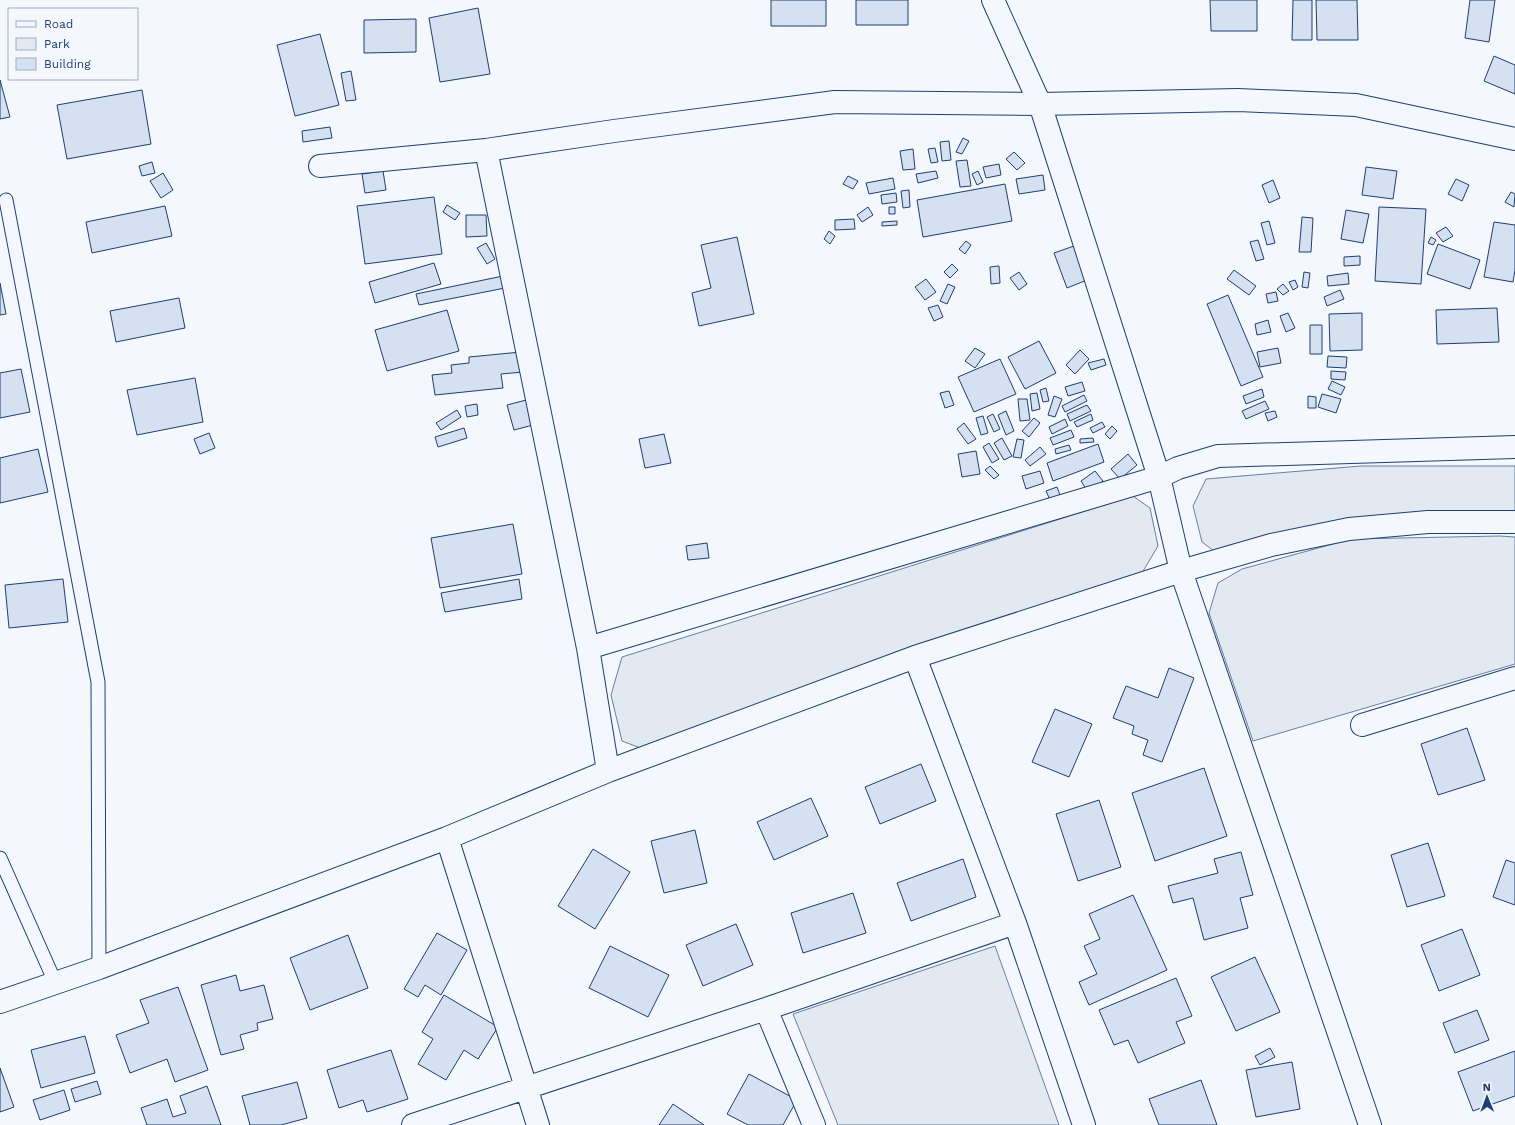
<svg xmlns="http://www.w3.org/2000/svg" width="1515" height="1125" viewBox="0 0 1515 1125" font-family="'Work Sans',sans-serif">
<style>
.green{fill:#e3e9f0;stroke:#687fa3}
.building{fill:#d5e0f0;stroke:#1d3f73}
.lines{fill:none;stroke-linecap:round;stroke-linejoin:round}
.service-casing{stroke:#1d3f73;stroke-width:15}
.minor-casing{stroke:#1d3f73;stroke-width:24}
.service{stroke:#f4f7fb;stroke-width:13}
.minor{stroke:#f4f7fb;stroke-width:22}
</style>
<rect width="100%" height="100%" fill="#f4f7fb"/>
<!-- green -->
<path class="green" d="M1361,466H1515V513L1214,551L1202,542L1193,506L1206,479Z
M1133,496L1150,508L1158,546L1139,578L643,749L622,741L611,695L622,657Z
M1500,536L1515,537V664L1253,741L1209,613L1218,583L1242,569L1351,539Z
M995,946L1059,1125H838L793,1014Z"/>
<!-- building -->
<path class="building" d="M771,0H826V26H771Z
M856,0H908V25H856Z
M1210,0H1257V31H1211Z
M1293,0H1312V40H1292Z
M1316,0H1357L1358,40H1317Z
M1470,0H1495L1489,42L1465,38Z
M478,8L490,74L440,82L429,18Z
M416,19V52L364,53V20Z
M320,34L339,105L295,116L277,45Z
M1494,56L1515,65V94L1484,81Z
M351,71L356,100L346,101L341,73Z
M0,80L10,117L0,119Z
M142,90L151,144L67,159L57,105Z
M330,127L332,138L303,142L302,131Z
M963,138L969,141L962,154L956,152Z
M949,141L951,160L942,161L940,142Z
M935,148L938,162L931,163L928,149Z
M913,149L915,169L903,170L900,151Z
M1014,152L1025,163L1017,170L1006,159Z
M967,160L971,186L960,187L956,161Z
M152,162L155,173L142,176L139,166Z
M999,164L1001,175L986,178L983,167Z
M1366,167L1397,171L1393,199L1362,195Z
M383,171L386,190L365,193L362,174Z
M936,171L938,178L918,183L916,174Z
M978,171L983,182L977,185L972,174Z
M163,173L173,190L161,198L150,181Z
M1043,175L1045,190L1019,194L1016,179Z
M848,176L858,181L853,189L843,184Z
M893,178L895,189L869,194L866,183Z
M1456,179L1469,185L1462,201L1448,194Z
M1273,180L1280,198L1269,203L1262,185Z
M1005,184L1012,221L923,237L917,200Z
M909,190L910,207L903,208L901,191Z
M1511,192L1515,194L1514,207L1505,202Z
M896,193L897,202L882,204L881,195Z
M434,197L442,254L365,264L357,206Z
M447,205L460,213L455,220L443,212Z
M165,206L172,236L92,253L86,222Z
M868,207L873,215L862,222L857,215Z
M889,207H895V214H889Z
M1379,207L1426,209L1421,284L1375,281Z
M1346,210L1369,214L1363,243L1341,239Z
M466,215H486L487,236L466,237Z
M1302,217L1313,218L1311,252H1299Z
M854,219L855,229L835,230V220Z
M897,221V225L882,226V222Z
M1269,221L1275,243L1267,245L1261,223Z
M1494,222L1515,225V270L1513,282L1484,277Z
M1446,227L1453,236L1443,242L1436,233Z
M829,231L835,236L830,244L824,239Z
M737,237L754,314L699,326L692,293L711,288L701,245Z
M1431,237L1436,240L1433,245L1428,243Z
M1258,240L1264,259L1256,261L1250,242Z
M966,241L971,245L965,254L959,249Z
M486,243L495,259L487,264L477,248Z
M1438,244L1480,260L1470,289L1427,274Z
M1074,246L1087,280L1067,288L1054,253Z
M1360,256V265L1344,266V257Z
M434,263L441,284L375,303L369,282Z
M952,264L958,270L950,278L944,272Z
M999,266L1000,283L991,284L990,267Z
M1234,270L1256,286L1249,295L1227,279Z
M1019,272L1027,284L1019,290L1010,278Z
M1304,272L1310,273L1308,288L1302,287Z
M1348,273L1349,284L1328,286L1327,276Z
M503,276L505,288L419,305L416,294Z
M926,279L936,292L925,300L915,287Z
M1295,280L1298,287L1293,290L1289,282Z
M0,283L6,314L0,315Z
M948,284L955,287L947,304L940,301Z
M1283,284L1289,291L1283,295L1277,289Z
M1340,290L1344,299L1327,306L1324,297Z
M1276,292L1278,301L1268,303L1266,294Z
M1228,295L1263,377L1241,386L1207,304Z
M179,298L185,328L116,342L110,311Z
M938,305L943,317L934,321L928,308Z
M1497,308L1499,342L1437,344L1436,310Z
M447,310L459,351L387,371L375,330Z
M1288,313L1295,328L1286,332L1280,316Z
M1362,313V350L1330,351L1329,314Z
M1268,320L1271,332L1257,335L1255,324Z
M1310,325H1322V354H1310Z
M1039,341L1056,373L1025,389L1008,357Z
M975,348L985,354L975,368L965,361Z
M1278,348L1281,363L1260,367L1257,352Z
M1080,350L1089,359L1075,374L1066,365Z
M521,352L523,372L501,374L503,388L435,395L432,375L452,373L451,365L469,363V357Z
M1328,356L1347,357L1346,368L1327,367Z
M1000,359L1016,394L974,412L958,377Z
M1104,359L1106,365L1091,370L1088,363Z
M21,369L30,412L0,418V373Z
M1331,371L1346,372L1345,380L1331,379Z
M195,378L203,422L137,435L127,390Z
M1332,381L1345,387L1341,395L1328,389Z
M1082,382L1085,391L1068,396L1065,387Z
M1046,388L1049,401L1043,402L1040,390Z
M1262,389L1264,397L1246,404L1243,396Z
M949,391L954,405L945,408L940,393Z
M1037,393L1040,409L1032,411L1030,394Z
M1322,394L1341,399L1336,413L1318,407Z
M1084,395L1087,401L1065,412L1062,406Z
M1054,396L1062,399L1055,417L1048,415Z
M1308,396L1316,397V408H1308Z
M530,399L537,424L514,430L507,405Z
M1018,399H1027L1030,420L1020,421Z
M1265,401L1269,409L1246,419L1242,411Z
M477,404L478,415L467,417L465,406Z
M1087,405L1091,411L1070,421L1067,414Z
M457,410L461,417L441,430L436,423Z
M1006,411L1014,431L1006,435L998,415Z
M1275,411L1277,417L1268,421L1265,413Z
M993,414L1000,429L994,432L987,417Z
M1091,414L1093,420L1077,427L1074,422Z
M983,416L988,433L981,435L976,418Z
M1034,418L1040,423L1029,437L1022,431Z
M1065,419L1068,426L1052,434L1049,427Z
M1102,422L1105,427L1093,433L1090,428Z
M964,423L976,439L968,444L957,429Z
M1112,426L1117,431L1110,439L1105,434Z
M464,428L467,438L438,447L435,437Z
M1071,430L1074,437L1053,445L1050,438Z
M209,433L215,448L200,454L194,439Z
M664,434L671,463L645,468L639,439Z
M1002,438L1012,456L1004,460L994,443Z
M1093,438L1094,442L1080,443V439Z
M1017,439L1024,440L1021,458L1013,457Z
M989,443L999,459L992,463L983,447Z
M1098,444L1104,462L1053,481L1047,463Z
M1069,445L1071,450L1056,454L1055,449Z
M1040,447L1046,454L1030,466L1025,460Z
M38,449L48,492L0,503V458Z
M976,451L980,474L962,477L958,454Z
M1128,454L1137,465L1120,479L1111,469Z
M990,466L999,475L994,479L985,470Z
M1040,471L1044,483L1026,489L1022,476Z
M1095,471L1103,481L1088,492L1081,481Z
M1057,487L1060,495L1050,500L1046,491Z
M513,524L522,574L440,588L431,538Z
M707,543L709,558L688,560L686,546Z
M63,579L68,622L9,628L5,585Z
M519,579L522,599L445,612L441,593Z
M1169,668L1194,678L1162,762L1143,755L1148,740L1132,734L1134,726L1113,718L1126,686L1158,698Z
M1055,709L1092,724L1069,777L1032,762Z
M1467,728L1485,780L1438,795L1421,744Z
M921,764L936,801L880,824L865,787Z
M1204,768L1227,836L1155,861L1132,793Z
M811,798L828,836L774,860L757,822Z
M1099,800L1121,867L1078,881L1056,814Z
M695,830L707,883L664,893L651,841Z
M1428,843L1445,896L1407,907L1391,855Z
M593,849L630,872L595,929L558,906Z
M1241,852L1253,895L1240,898L1248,928L1204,940L1193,898L1173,903L1168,886L1218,873L1214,859Z
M963,859L976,897L911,921L897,883Z
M1506,860L1515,863V905L1493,897Z
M853,893L866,933L803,953L791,913Z
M1133,895L1167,970L1089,1005L1079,982L1097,974L1084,946L1100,939L1089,914Z
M736,924L753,965L703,986L686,945Z
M1462,929L1480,975L1439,991L1421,945Z
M437,933L467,950L441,995L425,985L418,997L404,989Z
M348,935L368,988L310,1010L290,958Z
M610,946L669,975L648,1017L589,988Z
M1255,957L1280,1012L1236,1031L1211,977Z
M236,975L240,991L264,985L273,1019L257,1023L258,1030L240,1035L244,1049L221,1055L201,985Z
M1176,978L1192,1016L1176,1022L1185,1043L1138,1063L1128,1040L1114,1045L1099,1010Z
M178,987L208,1070L175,1082L167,1059L130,1073L116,1035L149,1023L140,1000Z
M444,995L498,1027L478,1059L464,1050L446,1080L418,1064L433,1039L422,1032Z
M1477,1010L1489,1040L1455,1053L1443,1023Z
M85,1036L95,1073L41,1088L31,1050Z
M1270,1048L1275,1057L1260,1065L1255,1056Z
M391,1050L408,1099L367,1112L363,1100L339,1108L327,1070Z
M1515,1051V1096L1473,1111L1458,1072Z
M1292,1062L1300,1109L1256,1117L1246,1070Z
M0,1068L14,1107L0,1112Z
M749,1074L797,1100L783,1125H748L727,1114Z
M1201,1080L1217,1125H1159L1149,1099Z
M97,1081L101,1094L75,1102L71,1089Z
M297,1082L307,1118L281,1125H250L242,1096Z
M207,1086L221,1125H147L141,1108L167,1099L173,1117L186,1113L180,1096Z
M64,1090L70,1110L40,1120L33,1100Z
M673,1104L704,1125H659Z"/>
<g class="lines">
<defs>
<path id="service" d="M6,200L98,682L99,968
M0,858L55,982"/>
<path id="minor" d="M993,0L1040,104L1159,477L1181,571L1370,1125
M486,150L588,648L608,771L447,838L538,1125
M320,166L486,150L614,131L835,102L1040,104L1238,100L1356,105L1515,139
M588,648L1159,477L1178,468L1218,456L1515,447
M915,657L1015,923L1084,1125
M1362,725L1515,678
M608,771L915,657L1181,571L1271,545L1349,529L1428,522H1515
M0,1002L99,968L447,838
M766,1009L814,1125
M413,1125L766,1009L1015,923"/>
</defs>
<!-- service casing -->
<use href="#service" class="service-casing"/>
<!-- minor casing -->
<use href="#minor" class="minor-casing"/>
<!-- service -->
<use href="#service" class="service"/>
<!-- minor -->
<use href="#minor" class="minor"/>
</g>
<!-- legend -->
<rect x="8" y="8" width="130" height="72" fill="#f4f7fb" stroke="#9eadc5"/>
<rect x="16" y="21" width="20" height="6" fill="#f4f7fb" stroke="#9eadc5"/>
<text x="44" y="28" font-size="12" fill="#1d3f73">Road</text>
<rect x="16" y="38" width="20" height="12" fill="#e3e9f0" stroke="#9eadc5"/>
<text x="44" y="48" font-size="12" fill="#1d3f73">Park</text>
<rect x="16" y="58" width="20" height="12" fill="#d5e0f0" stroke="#9eadc5"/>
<text x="44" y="68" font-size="12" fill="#1d3f73">Building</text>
<!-- north arrow -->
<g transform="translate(1487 1097) rotate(359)" stroke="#f4f7fb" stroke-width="3" paint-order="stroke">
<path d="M0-3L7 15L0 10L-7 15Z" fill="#1d3f73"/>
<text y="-6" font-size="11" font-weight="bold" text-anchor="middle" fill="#1d3f73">N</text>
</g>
</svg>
